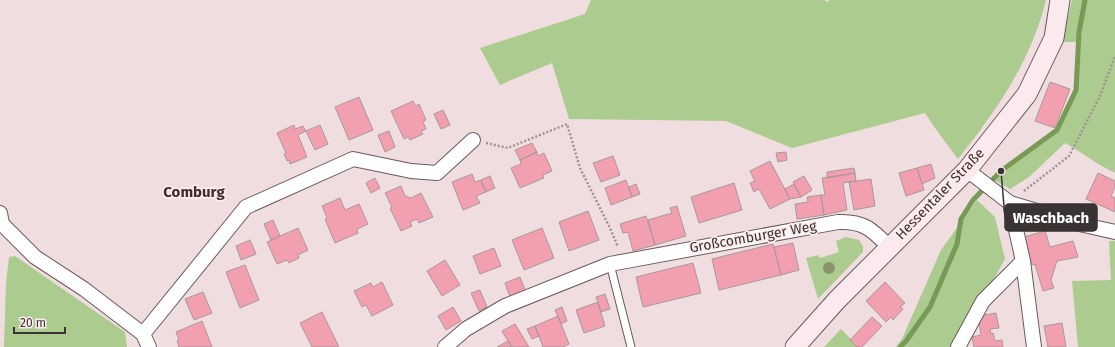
<svg xmlns="http://www.w3.org/2000/svg" width="1115" height="347" viewBox="0 0 1115 347" font-family="'Fira Sans',sans-serif">
<style>
.green{fill:#accb8e}
.lines{fill:none;stroke-linecap:round;stroke-linejoin:round}
.stream{stroke:#799957;stroke-width:5}
.building{fill:#f2a0b0;stroke:#a9989a}
.service-casing{stroke:#69595c;stroke-width:9}
.minor-casing{stroke:#69595c;stroke-width:16}
.secondary-casing{stroke:#69595c;stroke-width:21}
.path{stroke:#a09395;stroke-width:2.5;stroke-dasharray:2 2;stroke-linecap:butt}
.service{stroke:#fff;stroke-width:7}
.minor{stroke:#fff;stroke-width:14}
.secondary{stroke:#faeaed;stroke-width:19}
.tree{fill:#8b936b}
.labels{text-anchor:middle;dominant-baseline:central;stroke-width:3.5;stroke-linejoin:round;paint-order:stroke}
.street-label{font-size:14px;fill:#3a3334;stroke:#feebed}
.neighbourhood-label{font-size:15px;font-weight:bold;fill:#3b2d30;stroke:#feebed}
.leader{fill:none;stroke:#3a3334;stroke-width:1.5}
.callout-dot{fill:#3a3334;stroke:#feebed;stroke-width:1.5}
.callout{fill:#3a3334;stroke:#3a3334;stroke-width:1.5}
.callout-label{font-size:15px;text-anchor:middle;font-weight:bold;fill:#fff}
</style>
<rect width="100%" height="100%" fill="#f0dde0"/>
<!-- green -->
<path class="green" d="M591,0H824L828,2L829,0H1046C1031,61 997,110 958,159L935,128L925,113L792,148L726,121L569,119L552,63L500,85L480,48L585,14Z
M1072,0H1115V173C1098,165 1083,153 1065,143L1029,177L1010,189L991,178L1003,173L1048,136L1058,127L1075,89L1080,42H1062Z
M977,200L995,217L1005,259L956,347H896L902,339L941,250Z
M846,237L859,240L863,246V252L818,299L806,258L818,255L820,258L839,252L836,241Z
M1109,241H1115V347H1078L1072,281L1111,280Z
M15,256L125,332L127,347H4L6,283L9,257Z
M841,329L859,347H824Z"/>
<g class="lines">
<!-- stream -->
<path class="stream" d="M900,347L906,341L930,307L957,244L961,219L973,200L1001,171L1057,130L1076,90L1079,32L1085,0"/>
</g>
<!-- building -->
<path class="building" d="M1050,82L1070,89L1055,128L1035,121Z
M359,97L373,130L349,140L335,107Z
M413,101L416,106L419,104L426,120L423,122L426,129L421,131L423,134L410,140L408,137L404,139L391,111Z
M443,110L450,125L441,129L434,114Z
M294,125L295,129L303,126L306,131L298,135L307,157L290,164L289,160L287,161L284,154L286,153L277,133Z
M320,125L328,144L315,150L306,131Z
M389,131L395,147L385,152L378,135Z
M532,143L537,152L520,160L515,150Z
M537,152L538,156L544,153L552,171L543,175L544,178L520,188L511,168L521,164L520,160Z
M786,152L787,160L778,162L776,153Z
M613,156L620,175L601,182L593,163Z
M770,161L790,199L770,209L759,189L754,192L750,183L755,181L750,171Z
M931,164L935,178L922,184L917,168Z
M854,168L855,173L827,178V172Z
M917,168L924,190L906,196L899,173Z
M855,173L856,181L843,183L847,210L824,215L821,195H825L822,178Z
M1098,173L1115,181V187L1111,196L1115,198V212L1086,199Z
M472,174L475,182L481,180L486,192L476,196L480,203L463,210L452,182Z
M490,176L495,188L486,192L481,180Z
M804,176L812,190L801,197L793,182Z
M375,178L380,188L371,193L366,183Z
M871,179L875,206L854,210L849,182Z
M626,180L632,197L611,205L605,188Z
M734,183L742,210L699,223L691,197Z
M636,184L640,194L632,197L629,187Z
M794,184L801,197L790,199L785,189Z
M401,186L405,196L411,198L421,193L433,217L419,223L417,219L410,222L412,226L401,231L390,208L392,207L385,193Z
M821,195L824,215L797,219L795,204L808,202L807,197Z
M340,198L345,210L359,204L368,224L357,229L358,233L335,243L325,219L327,218L322,206Z
M677,206L686,236L655,245L648,220L672,213L670,208Z
M588,211L599,240L569,251L559,222Z
M646,216L655,245L633,251L628,232L623,233L620,224Z
M273,220L280,236L271,240L264,224Z
M298,228L308,250L298,255L299,258L289,263L287,260L277,264L267,242Z
M542,228L554,258L524,270L512,240Z
M1045,231L1050,247L1073,241L1078,257L1057,261L1051,280L1054,288L1043,291L1035,264L1032,265L1024,237Z
M250,240L256,254L241,260L236,246Z
M793,243L799,270L781,275L774,247Z
M773,244L781,275L719,290L712,259Z
M494,248L501,266L480,274L473,256Z
M445,260L460,285L442,296L427,271Z
M693,263L701,293L643,307L636,277Z
M245,265L259,300L240,308L226,272Z
M520,277L525,290L510,297L505,283Z
M382,282L393,305L372,316L366,305L362,307L354,291L371,283L373,287Z
M885,282L905,303L900,307L903,309L893,320L891,317L886,322L866,301Z
M480,290L487,307L479,311L471,293Z
M203,292L212,313L194,320L185,299Z
M605,294L610,309L601,312L596,297Z
M598,302L605,326L584,333L576,310Z
M453,307L461,321L446,330L438,316Z
M562,307L567,321L561,324L555,310Z
M322,312L339,347H312L300,323Z
M996,313L999,328L990,329L991,334L993,333L995,341L1002,340L1003,347H974L972,337L981,335L978,316Z
M558,316L569,344L563,347H543L535,326Z
M872,317L882,326L862,347H857L850,340Z
M202,321L212,347H179L177,341L179,340L176,332Z
M1062,323L1066,347H1048L1044,326Z
M515,324L529,347H512L508,341L502,331Z
M535,326L539,336L532,339L527,329Z
M508,341L512,347H497Z"/>
<g class="lines">
<defs>
<path id="service" d="M610,264L631,347"/>
<path id="minor" d="M967,170L1010,203L1084,225L1115,232
M1010,203L1023,261L1034,347
M0,213L2,224L35,257L84,289L143,334L149,347
M143,334L246,207L353,159L411,171L437,173L473,140
M445,347L466,329L505,306L610,264L838,222C863,221 872,229 889,247
M958,347L983,301L1023,261"/>
<path id="secondary" d="M795,347L837,300L967,170L1027,94L1054,38L1060,0"/>
</defs>
<!-- service casing -->
<use href="#service" class="service-casing"/>
<!-- minor casing -->
<use href="#minor" class="minor-casing"/>
<!-- secondary casing -->
<use href="#secondary" class="secondary-casing"/>
<!-- path -->
<path class="path" d="M486,143L508,148L567,124L580,168L610,228L618,247
M1024,191L1069,156L1100,96L1115,56"/>
<!-- service -->
<use href="#service" class="service"/>
<!-- minor -->
<use href="#minor" class="minor"/>
<!-- secondary -->
<use href="#secondary" class="secondary"/>
</g>
<!-- trees -->
<circle class="tree" cx="829" cy="268" r="6"/>
<g class="labels">
<!-- street labels -->
<g class="street-label">
<text transform="translate(940 194) rotate(-46)">Hessentaler Straße</text>
<text transform="translate(753 237) rotate(-10)">Großcomburger Weg</text>
</g>
<!-- neighbourhood labels -->
<g class="neighbourhood-label">
<text x="194" y="192">Comburg</text>
</g>
</g>
<!-- callouts -->
<path class="leader" d="M1001 171L1005 218"/>
<circle class="callout-dot" cx="1001" cy="171" r="4"/>
<rect class="callout" x="1005" y="204" width="92" height="27" rx="4"/>
<g class="callout-label">
<text x="1051" y="223">Waschbach</text>
</g>
<!-- scale -->
<path d="M14 327v6h51v-6" fill="none" stroke="#3a3334" stroke-width="2"/>
<text x="20" y="327" font-size="12" fill="#3a3334" stroke="#feebed" stroke-width="3" paint-order="stroke">20 m</text>
</svg>
